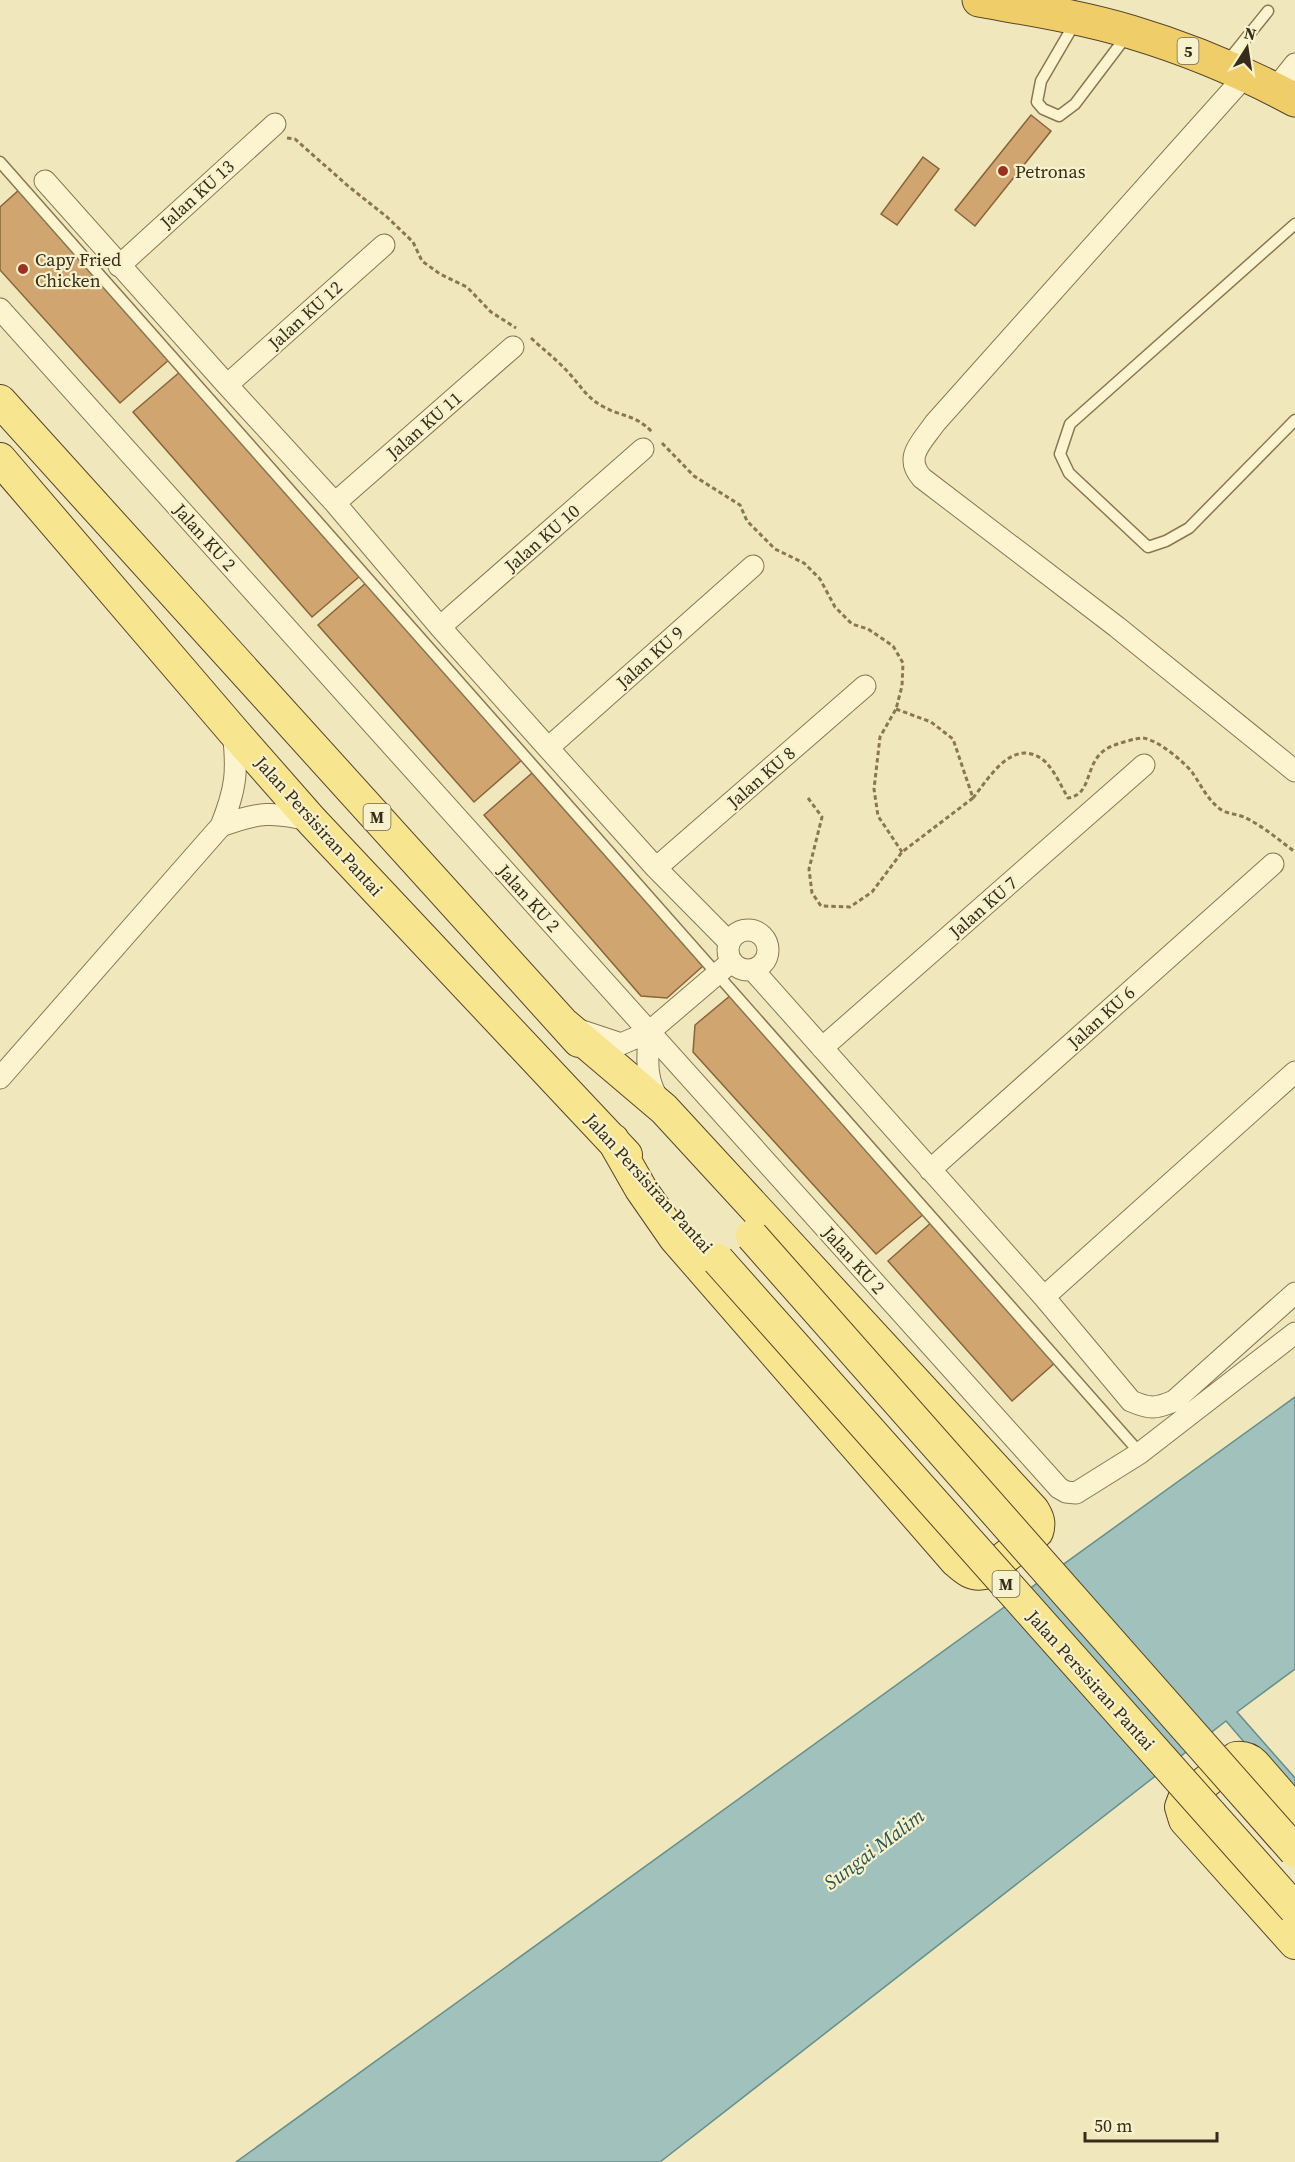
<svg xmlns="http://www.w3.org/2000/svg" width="1295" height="2162" viewBox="0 0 1295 2162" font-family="'Source Serif 4',serif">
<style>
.water{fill:#a0c1bc;stroke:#678f8a;stroke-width:1.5}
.building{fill:#d1a56f;stroke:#896439;stroke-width:1.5}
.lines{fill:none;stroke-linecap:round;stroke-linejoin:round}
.service-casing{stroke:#897754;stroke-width:13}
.minor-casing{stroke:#897754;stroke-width:23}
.primary-casing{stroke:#56442a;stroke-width:34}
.trunk-casing{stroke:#56442a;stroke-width:35}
.path{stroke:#897754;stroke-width:3;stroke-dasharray:4.5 3;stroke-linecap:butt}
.service{stroke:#fbf4cf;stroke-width:10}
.minor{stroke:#fbf4cf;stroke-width:21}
.primary{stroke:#f7e590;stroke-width:32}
.trunk{stroke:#efce6a;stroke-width:33}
.primary-bridge-casing{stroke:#56442a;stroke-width:34;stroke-linecap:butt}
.primary-bridge{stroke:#f7e590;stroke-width:32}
.poi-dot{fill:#9b3121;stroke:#f7f1cc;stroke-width:2}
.labels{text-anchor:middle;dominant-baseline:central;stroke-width:4.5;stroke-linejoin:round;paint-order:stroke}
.shield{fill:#f7f1cc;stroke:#71674f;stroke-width:1.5}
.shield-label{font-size:16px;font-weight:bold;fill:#372c1a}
.poi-label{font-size:18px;fill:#372c1a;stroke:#f7f1cc;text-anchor:start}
.street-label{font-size:18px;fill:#372c1a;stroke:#f7f1cc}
.water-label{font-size:20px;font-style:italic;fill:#285458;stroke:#f7f1cc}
</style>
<rect width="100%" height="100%" fill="#f0e8bc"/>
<!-- water -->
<path class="water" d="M1295,1397V1669L1237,1712L1295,1778V1801L1226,1721L660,2162H236Z"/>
<!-- building -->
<path class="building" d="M1031,115L1051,131L975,226L955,210Z
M923,157L939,169L897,225L881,214Z
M20,189L171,358L120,403L0,270V207Z
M181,371L360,576L312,617L133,412Z
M367,582L523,759L474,802L318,625Z
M532,773L703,966L667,998L641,996L484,815Z
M731,995L925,1213L876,1254L693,1052L695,1025Z
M933,1221L1057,1361L1012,1401L888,1261Z"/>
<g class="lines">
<defs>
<path id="service" d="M1076,21L1041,81L1037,102L1043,109L1059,116L1075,104L1128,34
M1226,63L1268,11
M0,162L1140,1453
M1295,224L1070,424L1060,454L1069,473L1148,547L1166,541L1189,528L1295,420"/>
<path id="minor" d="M1246,75L935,423C922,442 903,457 922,478L1117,627L1295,771
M1275,89L1295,64
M45,181L227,385L335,503L440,627L548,748L656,868L729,942
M119,266L275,124
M0,309L1059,1488L1066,1492L1076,1493L1140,1453L1295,1333
M227,385L384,245
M335,503L513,347
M440,627L643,449
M548,748L753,566
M221,826C258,812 274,811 312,821
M656,868L865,686
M728 950a20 20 0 1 1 40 0a20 20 0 1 1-40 0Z
M753,970L1044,1297L1131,1401C1150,1409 1155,1409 1174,1401L1295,1293
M579,1030L621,1044L649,1032L731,962
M649,1032C648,1057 644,1078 659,1100
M822,1048L1144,765
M0,1078L221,826C236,789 238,771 233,732
M930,1170L1273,864
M1044,1297L1295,1072"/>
<path id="primary" d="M0,401L579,1041
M0,459L233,731L312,821L626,1155
M565,1025L664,1109L1033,1510C1038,1518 1040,1523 1037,1532L985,1573C972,1576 965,1569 956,1561L675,1238L641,1189L613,1140
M1295,1811L1254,1764C1249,1759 1244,1757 1236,1758L1184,1799L1181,1807L1185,1820L1295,1943"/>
<path id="trunk" d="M979,0C1029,9 1081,17 1131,32C1188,49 1243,72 1295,100"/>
</defs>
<!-- service casing -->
<use href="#service" class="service-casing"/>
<!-- minor casing -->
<use href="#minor" class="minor-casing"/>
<!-- primary casing -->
<use href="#primary" class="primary-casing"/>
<!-- trunk casing -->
<use href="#trunk" class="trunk-casing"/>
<!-- path -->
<path class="path" d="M287,138L295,139L348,186L387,217L413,242L422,261L440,274L467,287L491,312L516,328
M531,338C544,350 558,361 569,373C580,385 587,398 602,406C621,417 635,414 652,432
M662,443L694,476L740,505L747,521L775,549L804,563L820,579L835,607L852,624L868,629L893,646L903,663L902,686L896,709L880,737L874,789L878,816L902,852
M896,709L931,722L953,739L973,798C989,778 1012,738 1042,759C1053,767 1061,786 1068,798C1094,794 1083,762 1108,748C1115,744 1136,738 1143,738C1158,740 1183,761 1192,772C1201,785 1207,799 1220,809C1227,814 1238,814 1246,818C1264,827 1279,840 1295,852
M808,798L822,817L809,869L812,893L821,906L850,907L872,892L902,852L973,798"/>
<!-- service -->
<use href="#service" class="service"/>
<!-- minor -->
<use href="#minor" class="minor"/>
<!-- primary -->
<use href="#primary" class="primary"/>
<!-- trunk -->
<use href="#trunk" class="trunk"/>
<defs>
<path id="primary-bridge" d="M752,1236L1295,1851
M718,1260L1295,1909"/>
</defs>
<!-- primary-bridge casing -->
<use href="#primary-bridge" class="primary-bridge-casing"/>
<!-- primary-bridge -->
<use href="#primary-bridge" class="primary-bridge"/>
</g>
<!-- markers -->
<g class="poi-dot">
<circle cx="1003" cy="171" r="6"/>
<circle cx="23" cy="269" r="6"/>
</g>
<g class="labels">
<!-- shield labels -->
<g class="shield">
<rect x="1177.5" y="38" width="21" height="26" rx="4.5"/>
<rect x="363.5" y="804" width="27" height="26" rx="4.5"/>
<rect x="992.5" y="1571" width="27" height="26" rx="4.5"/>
</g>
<g class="shield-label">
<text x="1188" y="51">5</text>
<text x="377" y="817">M</text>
<text x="1006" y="1584">M</text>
</g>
<!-- poi labels -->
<g class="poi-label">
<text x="1015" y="171">Petronas</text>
<text x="35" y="259">Capy Fried<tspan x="35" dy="21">Chicken</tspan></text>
</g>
<!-- street labels -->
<g class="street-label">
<text transform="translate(197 194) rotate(-42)">Jalan KU 13</text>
<text transform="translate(305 315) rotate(-42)">Jalan KU 12</text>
<text transform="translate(424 425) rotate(-41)">Jalan KU 11</text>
<text transform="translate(205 537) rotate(48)">Jalan KU 2</text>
<text transform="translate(542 538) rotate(-41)">Jalan KU 10</text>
<text transform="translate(650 657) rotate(-42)">Jalan KU 9</text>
<text transform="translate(761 777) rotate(-41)">Jalan KU 8</text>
<text transform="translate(319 826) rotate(48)">Jalan Persisiran Pantai</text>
<text transform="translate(529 898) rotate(48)">Jalan KU 2</text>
<text transform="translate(983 907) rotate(-41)">Jalan KU 7</text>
<text transform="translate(1101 1017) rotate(-42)">Jalan KU 6</text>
<text transform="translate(649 1183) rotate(48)">Jalan Persisiran Pantai</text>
<text transform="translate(854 1260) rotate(48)">Jalan KU 2</text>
<text transform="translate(1091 1680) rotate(48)">Jalan Persisiran Pantai</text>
</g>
<!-- water labels -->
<g class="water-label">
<text transform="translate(874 1849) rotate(-37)">Sungai Malim</text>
</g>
</g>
<!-- north arrow -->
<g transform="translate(1247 48) rotate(12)" stroke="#f7f1cc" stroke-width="4.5" paint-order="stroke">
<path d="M0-4.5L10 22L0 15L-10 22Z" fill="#372c1a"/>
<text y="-9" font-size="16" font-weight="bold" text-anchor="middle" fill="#372c1a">N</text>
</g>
<!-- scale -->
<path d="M1085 2132v9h132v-9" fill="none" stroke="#372c1a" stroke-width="3"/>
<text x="1094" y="2132" font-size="18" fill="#372c1a" stroke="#f7f1cc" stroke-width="4.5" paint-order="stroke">50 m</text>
</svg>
